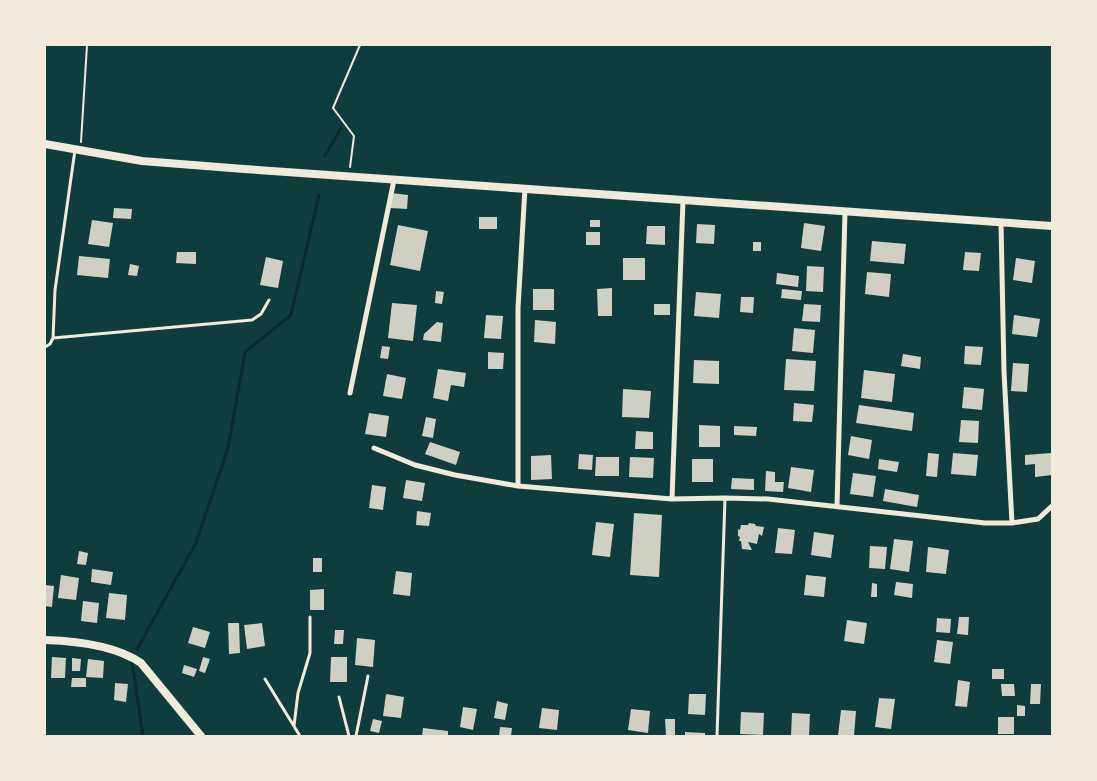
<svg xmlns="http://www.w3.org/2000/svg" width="1097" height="781" viewBox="0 0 1097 781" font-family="'Golos Text',sans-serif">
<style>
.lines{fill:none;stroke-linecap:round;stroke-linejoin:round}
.stream{stroke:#0a2a2b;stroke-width:3}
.building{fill:#cfcfc3}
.path{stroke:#f1e9da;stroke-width:2}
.service{stroke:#f1e9da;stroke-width:3}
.minor{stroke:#f1e9da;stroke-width:5}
.tertiary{stroke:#f1e9da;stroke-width:8}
</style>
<rect width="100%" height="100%" fill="#0f3d3e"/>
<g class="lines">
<!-- stream -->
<path class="stream" d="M325,156L341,128
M137,649L196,543L228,448L245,352L291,315L319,195
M132,661L143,736"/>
</g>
<!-- building -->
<path class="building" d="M391,193L408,195L407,209L390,208Z
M114,208L132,209L131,219L113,218Z
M479,217H497V229H479Z
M92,220L113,223L109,247L88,244Z
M590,220H600V227H590Z
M804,223L825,226L821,251L801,248Z
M697,224L715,225L714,244L696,243Z
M398,225L428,231L420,271L390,265Z
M647,226H665V245L646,244Z
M586,232H600V245H586Z
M872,241L906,244L904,264L870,261Z
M753,242H761V251H753Z
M177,252H196V264L176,263Z
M965,252L981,253L979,271L963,270Z
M79,256L110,259L108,278L77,275Z
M266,257L283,261L278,288L260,285Z
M623,258H645V280H623Z
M1016,258L1035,261L1032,283L1013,280Z
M130,264L139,266L137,276L128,275Z
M807,266L824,267L823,292L806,291Z
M867,272L891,274L889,297L865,294Z
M777,273L799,276L798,287L776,284Z
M612,288V316H598L597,289Z
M533,289H554V310H533Z
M782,289L802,291L801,300L781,298Z
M436,291L444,292L442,304L435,303Z
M696,292L721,294L719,318L694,316Z
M741,297H754L753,313L740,312Z
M392,303L417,305L413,341L388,338Z
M654,304H670V315H654Z
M804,304L821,305L820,322L802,321Z
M486,315L503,316L501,339L484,338Z
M1014,315L1040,319L1037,337L1012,334Z
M535,320L556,322L555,344L534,342Z
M437,322L443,323L441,342L423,340L424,334Z
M794,328L815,330L813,353L792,351Z
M382,346L390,347L388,359L380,358Z
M965,346L983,347L981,365L964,364Z
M488,352L504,353L503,369H488Z
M903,354L921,357L920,369L901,366Z
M786,359L816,361L814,391L784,390Z
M694,360L719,361V384L693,383Z
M1013,363L1029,364L1027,392L1011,391Z
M438,369L466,373L464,387L451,385L448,401L433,398Z
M864,370L895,374L892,402L861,398Z
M387,374L406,378L402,399L383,396Z
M964,387L984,389L982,410L962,408Z
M623,389L651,391L649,418L622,417Z
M794,403L814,405L812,422L793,421Z
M859,405L914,413L912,431L856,423Z
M369,413L389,416L386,437L365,434Z
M426,417L436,419L433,438L422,436Z
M961,420L979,421L978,443L959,442Z
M699,425L720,426V447H699Z
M734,426L757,427L756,436L734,435Z
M636,431L653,432V449H635Z
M851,436L872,440L869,459L848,455Z
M430,442L460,452L456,465L425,454Z
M928,453L939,454L937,477L926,476Z
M953,453L978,455L976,476L951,474Z
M1051,453L1052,475L1035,477V464L1025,465V455Z
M579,454L593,455L592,470L578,469Z
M551,455L552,479L531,480V456Z
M596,457H619V476H595Z
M630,457L654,458L653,478L629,477Z
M692,459H713V482H692Z
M879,459L899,462L897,472L878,469Z
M791,467L814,470L811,492L788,488Z
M766,471L775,472V482H784L783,492L765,491Z
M853,473L876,476L873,497L850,494Z
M732,478L754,479V490L731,489Z
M406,480L425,483L422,501L403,498Z
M372,485L386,487L383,510L369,508Z
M885,489L919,495L917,507L883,501Z
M417,511L431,513L429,526L416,525Z
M634,513L662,515L659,577L630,575Z
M596,522L614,524L610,557L592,555Z
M749,523L755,524L756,526L764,527L762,536L759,534L757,544L748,542L752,550L742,549L741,541H739L740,537L738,536V529L740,530L741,525H748Z
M778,528L795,530L792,554L775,553Z
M814,532L834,535L831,558L811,555Z
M894,539L913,541L909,572L890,569Z
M870,546L887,547L885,569L869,568Z
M928,547L949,550L946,574L926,572Z
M79,551L88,553L86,565L77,564Z
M313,558H322V572H313Z
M92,569L113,572L111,585L91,582Z
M396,571L412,573L410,596L393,594Z
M61,575L79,578L76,600L58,598Z
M806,575L826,577L824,597L804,595Z
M896,582L913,584L912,598L894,595Z
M872,583L877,584V597H871Z
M45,585L54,586L52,607L45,606Z
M324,589V610H310V590Z
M109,593L127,595L125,620L106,618Z
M83,601L99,603L97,623L81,621Z
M959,617H969L968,635L957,634Z
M937,618L951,619L950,633L936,632Z
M847,620L867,623L864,644L844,641Z
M228,623H239L240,653L229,654Z
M262,623L265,646L247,649L244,625Z
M193,627L210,632L205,648L188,643Z
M335,630H344L343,644H334Z
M357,638L375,640L373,667L355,665Z
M937,640L953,642L950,664L934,662Z
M52,657L66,658L65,678H51Z
M203,657L210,659L205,673L199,671Z
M331,657H347V682H330Z
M72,658L81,659L80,671H72Z
M88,659L104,661L103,678L86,677Z
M184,665L197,669L194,677L182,673Z
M992,669H1004V679H992Z
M72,678H86V687H71Z
M958,680L970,682L967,707L955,706Z
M115,683L128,684L126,702L114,700Z
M1001,684H1014L1015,696H1002Z
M1031,684H1041L1040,704H1030Z
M386,694L404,697L401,718L383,716Z
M689,694H706L705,715L688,714Z
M879,698L895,699L891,729L875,727Z
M497,701L508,704L505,720L494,718Z
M1017,705L1025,706V716H1017Z
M463,707L477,709L473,730L460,727Z
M542,708L559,710L557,730L539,728Z
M631,709L650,711L648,733L628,730Z
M841,710L856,711L854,736H838Z
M741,712L764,713L763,735L740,734Z
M792,713L810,714L809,736L791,735Z
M998,717H1014V734H998Z
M373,719L382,721L379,733L370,731Z
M665,719H675V736H666Z
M500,727L512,728L511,736H499Z
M423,728L448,731V736H422Z
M685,732L705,733V736H685Z"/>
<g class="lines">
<!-- path -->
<path class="path" d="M81,142L87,45
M350,167L354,136L333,108L360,45"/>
<!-- service -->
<path class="service" d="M75,150L55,290L53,338L252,320L261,314L269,300
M45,347L50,344L53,338
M265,679L300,736
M339,697L349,736
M294,726L298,693L310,653V617
M356,736L368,676
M717,736L725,498"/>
<!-- minor -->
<path class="minor" d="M1001,223L1004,372L1012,523
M350,393L394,180
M374,448L415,465L455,475L518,486L672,499L725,498L768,499L985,523H1012L1038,519L1052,506
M518,486V308L525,188
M672,499L683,200
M837,506L845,212"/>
<!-- tertiary -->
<path class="tertiary" d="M45,144L142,161L244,169L1052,226
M45,640C76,641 115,645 141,663L201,736"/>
</g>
<!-- border -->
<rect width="1097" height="781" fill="none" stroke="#f1e9da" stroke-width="92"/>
</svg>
